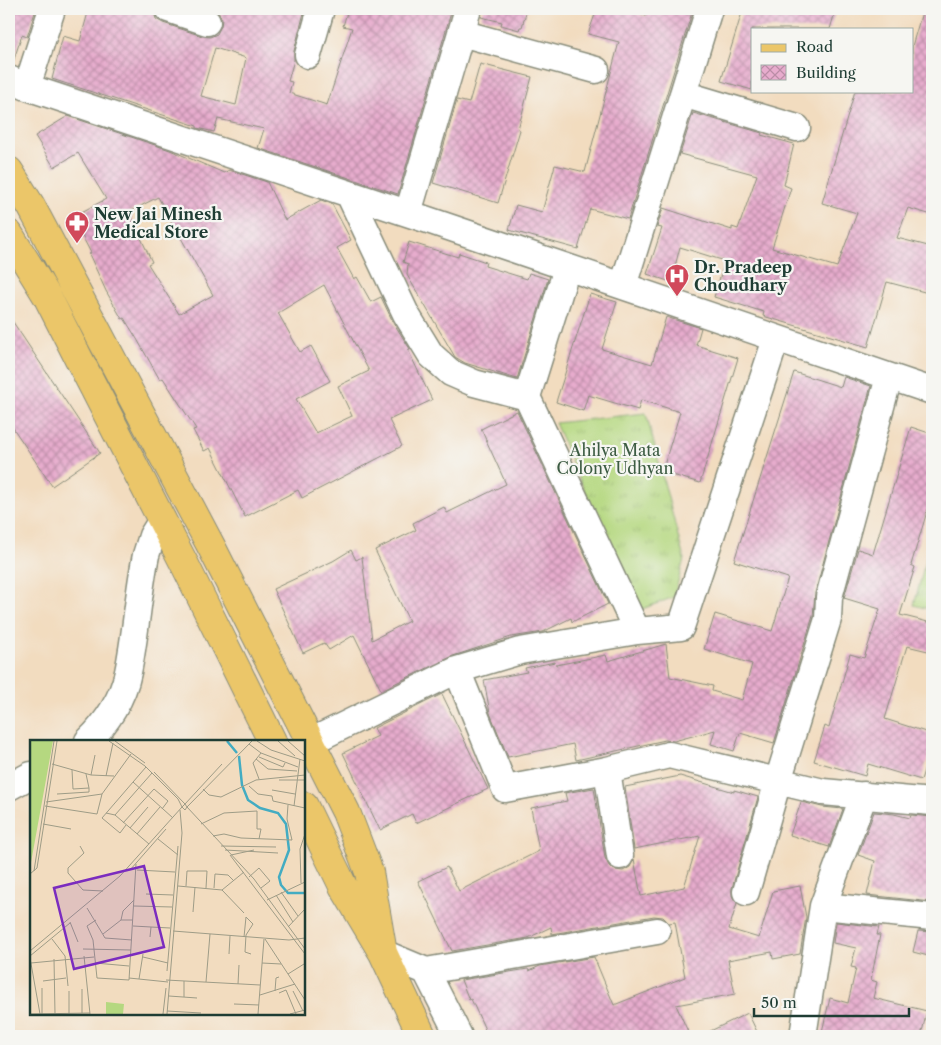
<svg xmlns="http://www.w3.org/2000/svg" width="941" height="1045" viewBox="0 0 941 1045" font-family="'Libre Caslon Text',serif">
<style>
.grass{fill:url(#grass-tufts);stroke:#6a8a5a}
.building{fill:url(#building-cross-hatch);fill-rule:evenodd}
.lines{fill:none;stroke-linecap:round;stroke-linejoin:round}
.minor-casing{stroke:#888c7a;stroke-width:29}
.major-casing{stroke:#888c7a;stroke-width:30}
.minor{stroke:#fff;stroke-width:26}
.major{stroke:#ebc669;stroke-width:28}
.labels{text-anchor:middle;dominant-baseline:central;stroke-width:4.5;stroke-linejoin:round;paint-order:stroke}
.poi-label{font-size:16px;font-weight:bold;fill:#1f3d34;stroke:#f6f6f2;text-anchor:start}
.park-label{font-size:16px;fill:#3d5c43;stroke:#f6f6f2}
.inset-river{fill:none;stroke:#43acc2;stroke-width:2.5}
.inset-road{fill:none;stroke:#9e9c87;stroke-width:1}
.view{fill:#7b2cbf;fill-opacity:0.15;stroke:#7b2cbf;stroke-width:2.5}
.inset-edge{fill:none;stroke:#1f3d34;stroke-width:2.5}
</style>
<defs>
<pattern id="grass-tufts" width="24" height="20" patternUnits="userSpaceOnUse" patternTransform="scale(1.25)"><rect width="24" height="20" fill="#b5d880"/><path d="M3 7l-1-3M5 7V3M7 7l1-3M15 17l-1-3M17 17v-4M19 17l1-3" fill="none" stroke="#9bba6f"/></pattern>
<pattern id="building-cross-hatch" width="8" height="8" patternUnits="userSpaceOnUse" patternTransform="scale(1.25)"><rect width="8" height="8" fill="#e7accd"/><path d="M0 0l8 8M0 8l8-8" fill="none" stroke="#bb8da7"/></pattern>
</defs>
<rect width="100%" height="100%" fill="#f6f6f2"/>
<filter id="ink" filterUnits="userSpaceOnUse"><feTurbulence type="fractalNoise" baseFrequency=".02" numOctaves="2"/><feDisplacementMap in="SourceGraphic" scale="10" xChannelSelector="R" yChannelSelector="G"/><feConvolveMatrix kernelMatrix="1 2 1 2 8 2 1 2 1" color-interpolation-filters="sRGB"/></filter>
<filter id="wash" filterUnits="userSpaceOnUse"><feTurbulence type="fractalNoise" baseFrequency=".0096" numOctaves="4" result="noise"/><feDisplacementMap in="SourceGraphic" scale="20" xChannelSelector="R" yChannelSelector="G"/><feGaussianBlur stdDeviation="1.12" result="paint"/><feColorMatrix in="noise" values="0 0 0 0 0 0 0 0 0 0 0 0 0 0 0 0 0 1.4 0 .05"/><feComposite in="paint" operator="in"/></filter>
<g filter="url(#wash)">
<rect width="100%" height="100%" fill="#f2dcbf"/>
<!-- grass -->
<path class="grass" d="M646,413L684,559L674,597L637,611L555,423Z
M932,536V610L914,605Z"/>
<g id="blocks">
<!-- building -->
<path class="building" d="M9,9H36L27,37L22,35L12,65L9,64Z
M89,9H153L156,19L163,23L202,36L210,37L217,34L221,26L222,19L218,12L213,9H305L294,51V60L288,81L292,82L289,93L327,105L352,28L343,26L348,9H452L398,194L258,148L264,129L218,119L214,132L206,130L197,128V126L52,79L63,36L80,41ZM215,48L246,58L236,105L201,96Z
M483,9H527L522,27H520L519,30L501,25L502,22L481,17Z
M597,9H619L646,16L648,9H693L628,219L590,209L578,249L509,230L516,205L542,212L555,165L585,172L619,42L588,34Z
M743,9H836L830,29H752V90L721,81Z
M923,9H932V215L908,208L897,238L932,247V294L887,282L868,347L763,316L764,312L714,297L725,261L680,247L671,282L647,274L662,228L657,227L663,208L732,230V227L738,229L757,175L680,154L693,113L762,133L761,135L794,144L784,185L791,188L772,248L837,267L857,213L822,203L855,91H912V46Z
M480,64L532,77L518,129L520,130L498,203L433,183L457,100L469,103Z
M68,116L170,150L224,173L229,170L267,182L285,220L321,200L332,204L351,240L337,248L354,279L357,277L371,302L381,297L393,322L410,349L408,350L432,400L389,420L402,446L302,498L298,490L245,517L210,448L204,451L193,430L196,429L163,378L160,380L137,339L124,318L122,319L106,291L89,254L91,253L72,217L106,199L78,153L54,167L35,136ZM158,197L213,295L179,314L148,264L152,262L129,212ZM324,285L369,371L338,386L352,416L316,433L296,399L330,381L311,346L300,352L278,313Z
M409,242L458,257L459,253L486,262L485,266L527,279L529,273L548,279L517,379L465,363L455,357L407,275L408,264L403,262Z
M590,294L617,302L602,349L652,364L666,317L701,328L696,345L738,358L700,483L662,472L680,412L641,400L638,410L588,395L583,411L556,402Z
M9,316L100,453L52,486L9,422Z
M794,372L841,387L844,377L871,386L815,593L813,616L774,743L740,733L734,751L711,744L715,730L674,741L665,740L576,760L573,744L508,757L490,713L484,680L527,672L525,668L555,662L556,665L606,655L608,661L666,644L670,677L713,686L712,691L742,700L752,664L704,649L715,614L772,631L788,578L734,561Z
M517,411L608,604L572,622L571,618L543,632L511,637L453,656L381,690L354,635L329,650L324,643L303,653L273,589L333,561L351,550L356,560L362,557L372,640L409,621L375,550L416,530L413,523L444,507L447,513L506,484L481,429Z
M911,427L932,434V495L911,565L915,567L900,615L932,623V652L907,646L885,719L932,734V745L921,780L868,764L865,776L814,761L825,726L829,728L850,654L864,658L880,609L844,598L858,549L873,554Z
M442,694L488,789L416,823L412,814L380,830L343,753L378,736L374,728Z
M680,776L734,792V790L758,797L732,888V896L737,903L729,929L759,938L773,891L800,886L806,917L800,954L773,959L772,952L728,960L735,994L676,1005L690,1036H488L471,999L469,1000L461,980L528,969L529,971L540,966L594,957L614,1005L685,977L675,922L669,923L663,917L654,916L552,934L551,927L528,938L452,951L418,881L447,867L459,891L539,851L531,808L567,801L565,793L594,788L605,858L609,866L615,870L623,871L630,867L634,859L641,896L684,887L700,836L634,849L625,787Z
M801,802L822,807L843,809L829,847L790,835Z
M874,812L894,814L910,818L911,815L932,817V902L867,895L875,861L858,855Z
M836,922L879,927L877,935H880L871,980L877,982L873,998L927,1011L921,1036H821L830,998L848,1003L856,968L851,967L856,948L833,943Z
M918,931L932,932V957L913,952Z
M748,1013L759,1036H700Z"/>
</g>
</g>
<g filter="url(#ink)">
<use href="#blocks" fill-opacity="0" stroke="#888c7a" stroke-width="1"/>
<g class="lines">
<defs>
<path id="minor" d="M168,9L207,22
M709,9L683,94L797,128
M461,33L596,70
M308,55L321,9
M9,79L27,87L425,219L932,391
M27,87L52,9
M349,194L406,314L431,355L451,373L474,383L527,397
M408,213L468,9
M567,268L527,397L637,631
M623,286L683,94
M457,670L505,789L607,770L669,755L823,792L932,802
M88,741C107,723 123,698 128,672C136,634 138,594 146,555L152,536L162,520
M310,742L457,670L520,651L637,631L681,627L776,339
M607,770L620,856
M9,787L31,775
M746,892L778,781L828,619L829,597L889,377
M823,906L932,917
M383,953L426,971L657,931
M426,971L459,1036
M803,1036L823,906L864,795"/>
<path id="major" d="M9,171L31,206L212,548L346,812L369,872L383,953
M9,234L47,296L79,359L186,567L272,741
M304,806L343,886L383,953L422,1036"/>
</defs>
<!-- minor casing -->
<use href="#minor" class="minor-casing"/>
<!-- major casing -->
<use href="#major" class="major-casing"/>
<!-- minor -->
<use href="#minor" class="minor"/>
<!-- major -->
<use href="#major" class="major"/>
</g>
</g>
<!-- icons -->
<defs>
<symbol id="pharmacy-pin" viewBox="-11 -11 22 30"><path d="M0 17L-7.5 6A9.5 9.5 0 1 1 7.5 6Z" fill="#d1495b" stroke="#f6f6f2"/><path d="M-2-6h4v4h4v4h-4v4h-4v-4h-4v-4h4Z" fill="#fff"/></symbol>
<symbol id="hospital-pin" viewBox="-11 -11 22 30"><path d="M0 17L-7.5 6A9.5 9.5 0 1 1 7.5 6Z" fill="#d1495b" stroke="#f6f6f2"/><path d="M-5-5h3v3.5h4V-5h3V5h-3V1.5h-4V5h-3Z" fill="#fff"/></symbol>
</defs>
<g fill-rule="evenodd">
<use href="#pharmacy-pin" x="63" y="209" width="28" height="38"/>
<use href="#hospital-pin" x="663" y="262" width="28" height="38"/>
</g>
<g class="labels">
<!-- poi labels -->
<g class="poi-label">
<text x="94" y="214">New Jai Minesh<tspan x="94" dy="18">Medical Store</tspan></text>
<text x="694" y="267">Dr. Pradeep<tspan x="694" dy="18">Choudhary</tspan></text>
</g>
<!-- park labels -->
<g class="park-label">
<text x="615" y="450">Ahilya Mata<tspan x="615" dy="18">Colony Udhyan</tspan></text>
</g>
</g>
<!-- overview -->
<g transform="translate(30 740)">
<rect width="275" height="275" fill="#f2dcbf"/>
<path d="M0,1H23L0,128ZM76,262L94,264L93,274H76Z" fill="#b5d880"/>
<path class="inset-river" d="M197,1L207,13M209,16L212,45L218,60L230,68L248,73L256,84L259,110L249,137L251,145L258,153H275"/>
<path class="inset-road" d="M79,1L115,26L148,59L152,67M85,1L115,23M227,1L241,10L275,21M248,1L265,16M258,1L275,16M219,4L231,13L268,27M229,17L253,27L255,23M226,19L238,29L267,31M22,24L61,35L84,36M42,30L43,49L59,48L56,34M124,32L155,64M61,35L65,15M76,36L83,3M229,39L223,23L231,13M249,40H275M103,42L143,78M219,46L228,54L242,56L243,61L275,68M173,49L179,55L191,57L226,40L275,35M242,50L265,54M27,54L59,52V48M16,62L72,54M155,64L192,24M15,66L67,74L72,54L101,14M264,66L270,19M157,67L224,139L275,209M157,67L222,1M76,73L85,75L119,104M85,75L122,33M93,83L124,49L138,61L132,69M13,84L41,89M171,84L194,73L227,71V89H231L229,99M96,85L90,93L72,78L116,27M100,88L118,67M107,94L130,67M183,96L194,94L211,98L262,100L257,79L258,65M128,99L148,115M50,106L54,113L38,128V133L53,150L73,151M191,106L246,107M195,110L248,113M200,115L275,214M201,115L224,110M100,130L136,89M107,130L145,132M4,131L24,1M0,134L7,128L27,1M219,137L229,128L240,141L231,148M271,143L270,109L275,94M148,146L192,150L214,132M156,146L157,131H177L176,148M184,148L185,134L198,135L204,141M192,150L214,173M251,152L268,176M116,154L143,155M246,155L263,182M237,160L275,142M104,166L142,167M57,168L75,198L102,200M163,172L165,147M66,180L57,186L63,200L67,238L99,240L106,124M91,180L93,171L104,160M40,182L48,202M103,186L121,187M258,187L275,169M143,191L259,200L275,198M73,194L91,180H103M120,197L121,187L140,188M214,197L216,177L223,184L216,195L215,212L221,214M22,199L35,216L38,246M235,199L258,234M53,209L101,210M0,211L90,136L152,67L155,64L157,67L155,70L152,67M199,214L200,196M0,216L40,183M54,216L60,274M113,217L138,223M0,218L10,274M24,219L25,274M1,223L64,217M65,223L99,226M232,223L251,224M274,224L258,234L275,260M137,231L148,106M99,238L138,242M109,239L113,214M136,240L230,245M13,241L36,238M176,242L180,194M208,244L209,225M12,248V274M52,249V273M39,251V274M245,251L246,238L249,237M263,251L273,271M249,253L256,250L266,274M230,255L265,244M139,256L167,258M154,257V241M204,264L229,265M137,271L171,273M0,274L60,273M133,274L136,248M137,274L152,93L150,70M228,274L234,199M260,274L275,270"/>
<path class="view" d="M114,126L134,207L44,229L24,148Z"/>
<rect width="275" height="275" class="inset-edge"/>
</g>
<!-- margin -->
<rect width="941" height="1045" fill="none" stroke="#f6f6f2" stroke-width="30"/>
<!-- legend -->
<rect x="751" y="28" width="162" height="65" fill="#f6f6f2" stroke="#a0aca6"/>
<rect x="761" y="44" width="25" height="8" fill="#ebc669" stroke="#a0aca6"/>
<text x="796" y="52" font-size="15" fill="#1f3d34">Road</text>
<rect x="761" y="65" width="25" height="15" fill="url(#building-cross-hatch)" stroke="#a0aca6"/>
<text x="796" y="78" font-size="15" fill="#1f3d34">Building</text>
<!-- scale -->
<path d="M754 1008v8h155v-8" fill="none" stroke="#1f3d34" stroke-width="2.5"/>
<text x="761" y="1008" font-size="15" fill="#1f3d34" stroke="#f6f6f2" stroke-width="4" paint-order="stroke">50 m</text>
</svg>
